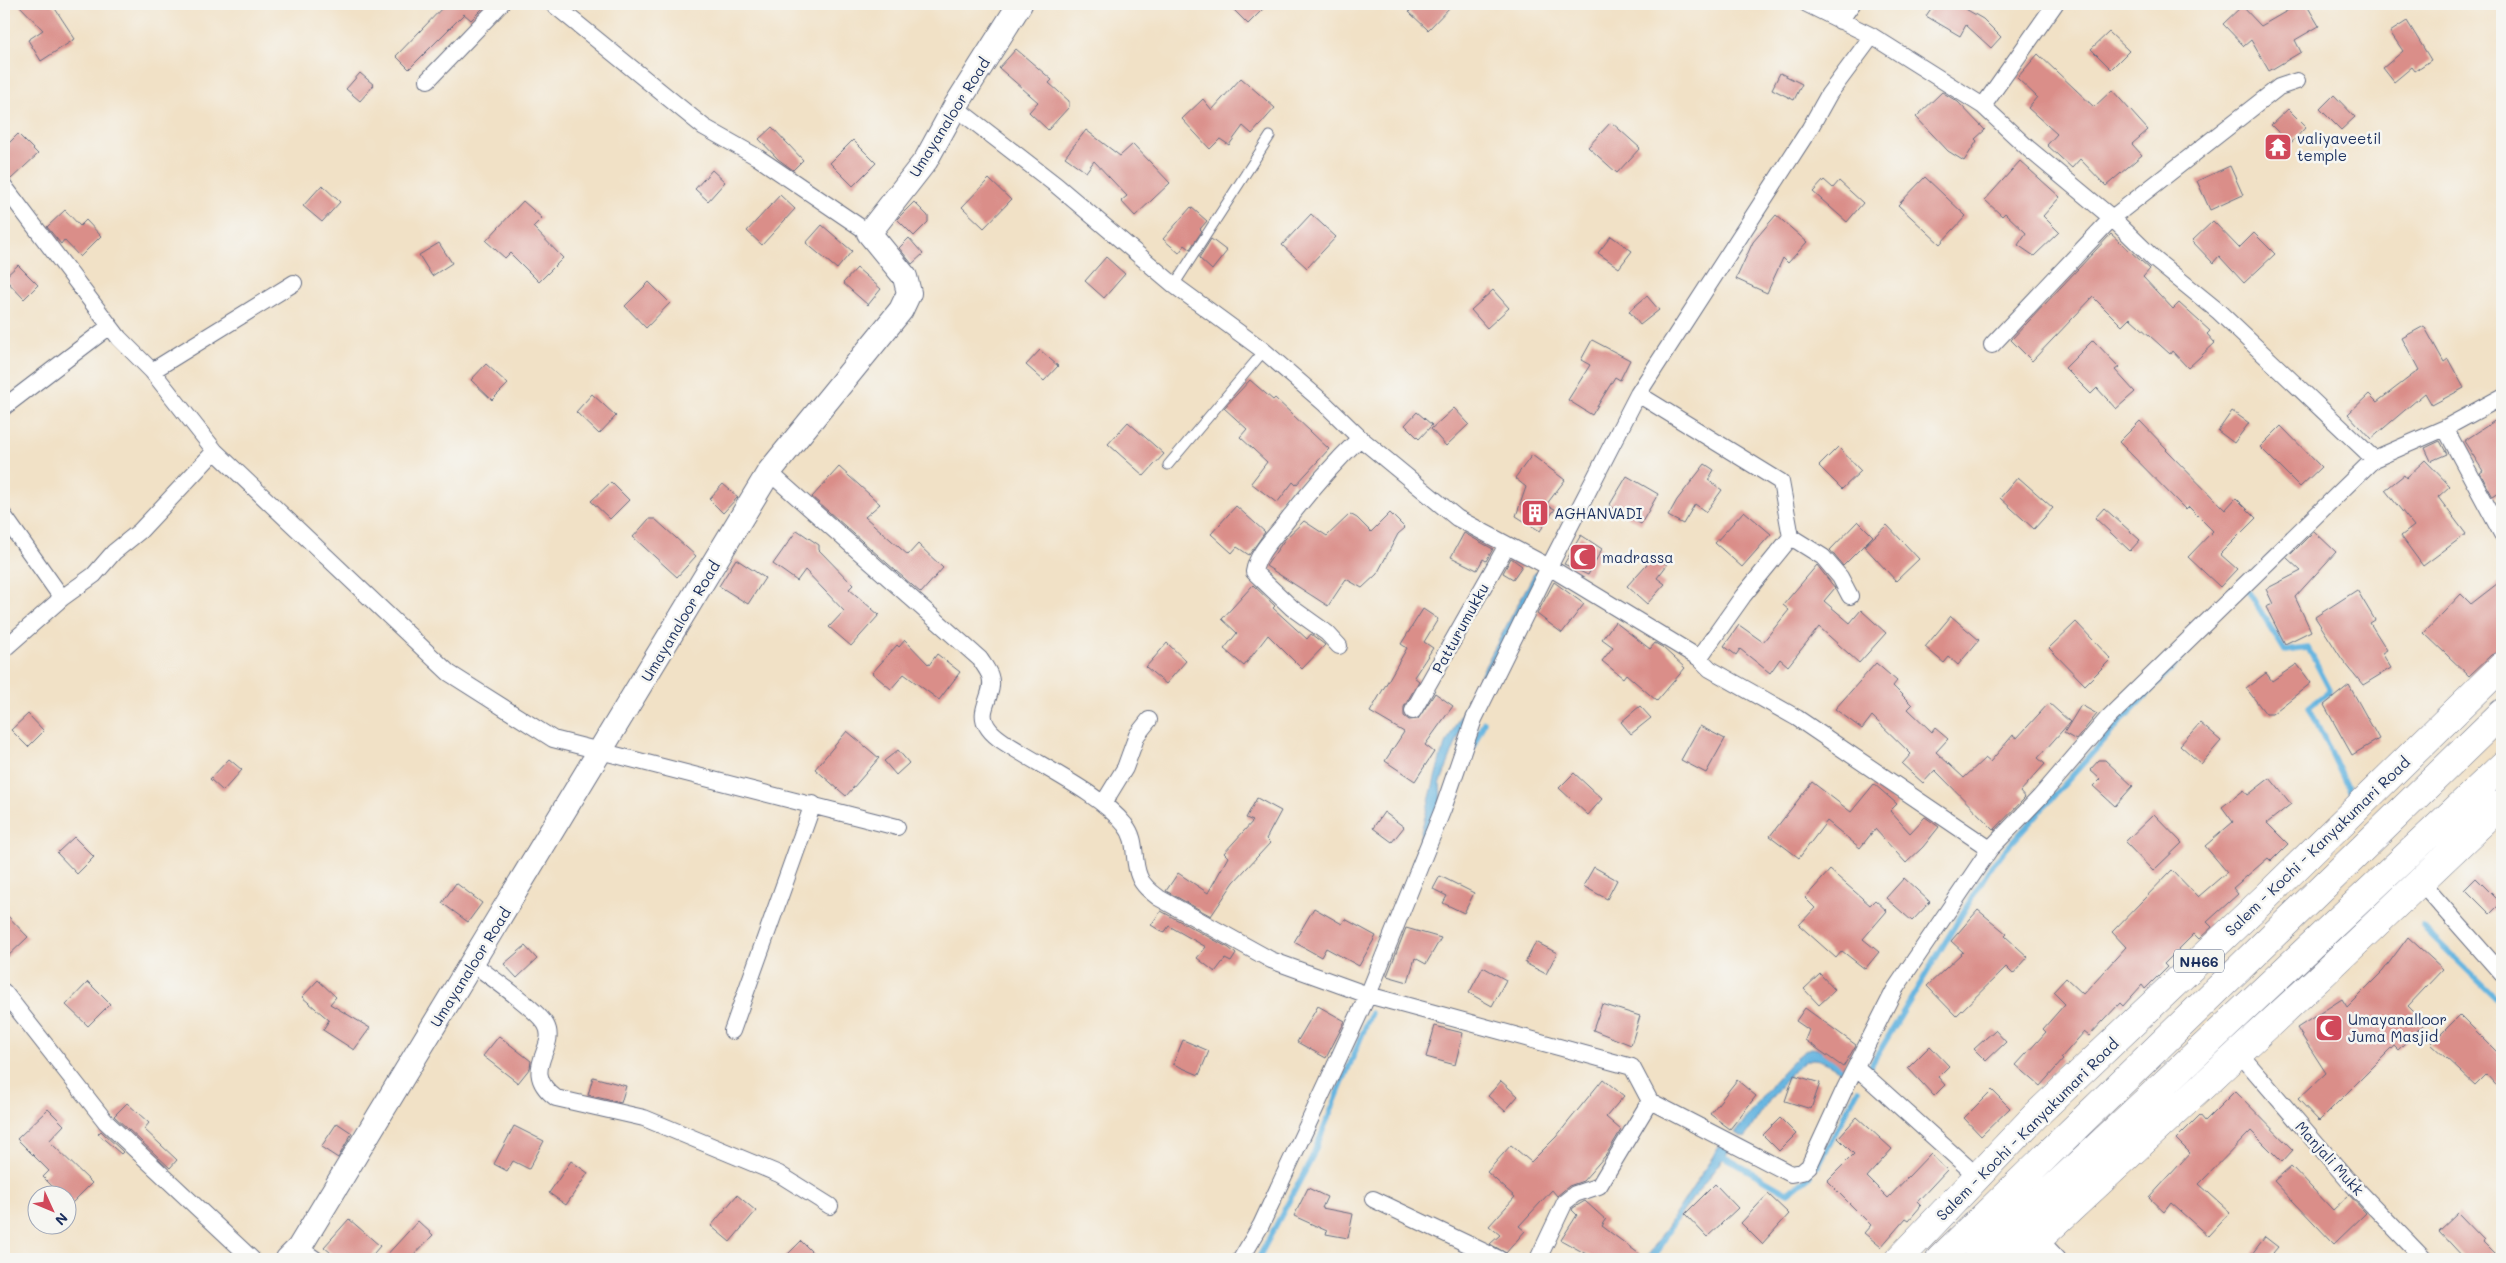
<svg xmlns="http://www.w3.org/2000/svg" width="2506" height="1263" viewBox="0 0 2506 1263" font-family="Mali,sans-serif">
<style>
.water{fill:#66b5e0;stroke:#40729f}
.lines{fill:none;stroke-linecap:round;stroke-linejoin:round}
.stream{stroke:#66b5e0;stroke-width:5.5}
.building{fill:#da8e89}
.lane-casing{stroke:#666d82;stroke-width:11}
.street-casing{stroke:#666d82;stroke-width:18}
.secondary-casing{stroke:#666d82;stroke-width:26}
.highway-casing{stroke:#666d82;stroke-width:29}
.lane{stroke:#fff;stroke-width:9}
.street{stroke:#fff;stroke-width:16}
.secondary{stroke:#fff;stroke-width:24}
.highway{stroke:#fff;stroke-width:28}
.labels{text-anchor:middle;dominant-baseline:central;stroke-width:5;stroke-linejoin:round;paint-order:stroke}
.shield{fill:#f6f6f2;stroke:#5d6b8a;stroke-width:1}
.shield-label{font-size:14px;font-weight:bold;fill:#1b2f5e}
.street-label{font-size:15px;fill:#1b2f5e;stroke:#f6f6f2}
.poi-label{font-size:15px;fill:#1b2f5e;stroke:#f6f6f2;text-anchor:start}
</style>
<rect width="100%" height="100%" fill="#f6f6f2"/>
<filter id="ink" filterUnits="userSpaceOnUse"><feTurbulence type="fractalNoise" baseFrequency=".02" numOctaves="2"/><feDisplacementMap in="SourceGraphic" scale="10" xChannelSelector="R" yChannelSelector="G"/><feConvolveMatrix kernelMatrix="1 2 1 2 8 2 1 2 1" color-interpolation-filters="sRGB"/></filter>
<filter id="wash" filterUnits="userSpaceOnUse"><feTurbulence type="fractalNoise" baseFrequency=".0096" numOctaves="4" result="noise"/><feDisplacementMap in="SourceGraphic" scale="20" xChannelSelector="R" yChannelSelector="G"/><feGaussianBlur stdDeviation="1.12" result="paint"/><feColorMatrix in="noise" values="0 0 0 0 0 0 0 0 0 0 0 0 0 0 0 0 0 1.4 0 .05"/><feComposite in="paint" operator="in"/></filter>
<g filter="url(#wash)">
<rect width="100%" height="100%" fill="#f1e1c6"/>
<!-- water -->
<path class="water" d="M1535,572L1540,575L1497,660L1473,699L1440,784L1441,800L1413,863L1441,755L1474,687Z
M1810,1048L1817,1049L1848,1067L1845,1074C1836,1069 1823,1059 1813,1059C1795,1058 1754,1122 1745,1138L1735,1133C1753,1110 1786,1060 1810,1048Z
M1723,1141L1732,1147L1692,1199L1650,1259H1646Z"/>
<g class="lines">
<!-- stream -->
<path class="stream" d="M2246,590L2247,589L2285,651L2308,648L2330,690L2309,707L2349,790
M1468,759L1484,722
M2423,927L2502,1004
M1870,1067L1991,866L2125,717L2188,651
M1718,1155L1719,1154L1788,1193L1811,1175
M1818,1166L1858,1090
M1258,1259L1310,1162L1371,1013
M1654,1259L1674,1221"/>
</g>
<g id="blocks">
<!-- building -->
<path class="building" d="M18,4H52L75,39L41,61L28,40L43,30Z
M446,4H487L471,20L464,14L409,69L396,56Z
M1228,4H1268L1248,24Z
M1417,4H1453L1428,30L1409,12Z
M1934,4H1957L1983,19L2001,37L1991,48L1966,25L1960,36L1926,16Z
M2299,4H2306L2319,26L2295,40L2301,52L2269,71L2251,40L2244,46L2223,24L2242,6L2261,26Z
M2407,21L2431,60L2415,71L2412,67L2394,82L2383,68L2403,51L2390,32Z
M2109,32L2129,51L2111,69L2091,49Z
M1016,49L1052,80L1049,83L1069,101V107L1048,130L1029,112L1038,102L999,68Z
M2038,54L2094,107L2112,90L2148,130L2132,144L2142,155L2106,186L2080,159L2072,168L2047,145L2057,134L2028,108L2037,97L2017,78Z
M360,73L374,85L360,101L346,89Z
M1780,73L1802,84L1794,100L1772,89Z
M1241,78L1275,108L1252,134L1243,126L1229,145L1220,139L1210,149L1182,119L1203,99L1212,110Z
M1942,92L1958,102L1985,130L1975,139L1977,141L1964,161L1948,151L1916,117Z
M2334,95L2355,117L2341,130L2320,109Z
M2288,109L2306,127L2290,144L2271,125Z
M1611,122L1640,148L1617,173L1588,147Z
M772,127L803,160L793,170L778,159L759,139Z
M1086,130L1120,156L1133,144L1170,183L1135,216L1121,201L1127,196L1094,161L1086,172L1065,157Z
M18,134L38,154L11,179L4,176V148Z
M853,140L876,163L853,186L830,163Z
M2020,161L2060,197L2043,216L2059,232L2034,256L2018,245L2026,233L2005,213L2002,216L1985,200Z
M2230,166L2243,195L2210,210L2197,181Z
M712,170L725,182L708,201L695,189Z
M1925,177L1966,216L1940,244L1898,205Z
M989,179L1011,200L984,228L962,207Z
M1824,180L1833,188L1839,181L1863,203L1847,222L1813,192Z
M322,185L340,202L322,222L303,206Z
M780,195L795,209L762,245L747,231Z
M523,201L542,218L533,227L563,258L539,282L510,253L505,258L486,241Z
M914,202L928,216V222L914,236L897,219Z
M1191,207L1207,221L1200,229L1202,231L1190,249L1185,245L1179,253L1163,239Z
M65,210L80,226L86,220L101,236L80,257L64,240L61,244L47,227Z
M1311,214L1336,237L1307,268L1282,245Z
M1776,215L1807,242L1788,263L1783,258L1767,293L1736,279L1753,242Z
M2213,221L2239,248L2254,233L2275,254L2244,283L2219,256L2213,263L2192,241Z
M822,225L852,251L837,269L806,243Z
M2111,234L2150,269L2143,277L2173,309L2179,303L2210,331L2207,334L2215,343L2188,368L2172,351L2170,354L2130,318L2122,326L2093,297L2032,361L2011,340Z
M1611,236L1632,251L1619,268L1598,253Z
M909,238L923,254L912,264L899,248Z
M1211,239L1227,251L1212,270L1199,258Z
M439,243L452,263L432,276L419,255Z
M1106,257L1125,274L1104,298L1085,281Z
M18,265L38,285L24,299L4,278Z
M857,268L881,289L868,305L843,283Z
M649,282L670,303L646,328L625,306Z
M1493,290L1509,308L1487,328L1471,310Z
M1647,296L1659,310L1640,325L1629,311Z
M2424,326L2444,362L2448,359L2464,388L2432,405L2425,393L2371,439L2348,414L2369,394L2377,402L2419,370L2402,338Z
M1592,340L1630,360L1620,380L1615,377L1592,415L1568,400L1590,365L1581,360Z
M2093,340L2119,367L2115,370L2135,392L2116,409L2097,388L2091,394L2065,368Z
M1040,350L1058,366L1044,381L1026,365Z
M486,364L508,384L492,400L471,380Z
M1250,380L1273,400L1275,398L1329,449L1296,485L1293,482L1277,503L1251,483L1267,462L1240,437L1247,429L1224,408Z
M592,394L616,416L599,434L576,412Z
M1454,408L1469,424L1446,446L1431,429Z
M2232,411L2249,423L2234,443L2218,431Z
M1417,412L1432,425L1419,439L1405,425Z
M2502,416V491L2493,497L2480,473L2483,471L2464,441Z
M2140,421L2167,449L2166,450L2225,510L2236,498L2256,518L2220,554L2237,569L2220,587L2188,557L2213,531L2189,507L2186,510L2119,442Z
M1128,422L1164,454L1144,476L1108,444Z
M2281,426L2321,467L2300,487L2260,447Z
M2440,441L2447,454L2431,461L2425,448Z
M1838,447L1861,471L1842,489L1819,466Z
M1532,455L1565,480L1546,505L1555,509L1540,531L1516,516L1526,487L1515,478Z
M2425,460L2450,486L2438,497L2466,534L2423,566L2401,536L2414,526L2385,490L2404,475L2406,478Z
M1705,464L1714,470L1708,480L1722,490L1706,512L1695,504L1683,524L1668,516L1677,500Z
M839,467L880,504L865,517L908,555L918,544L943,568L921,593L812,497Z
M1627,476L1658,494L1641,524L1609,506Z
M2018,477L2053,508L2034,529L2000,498Z
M611,482L629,500L610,519L591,501Z
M723,484L738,497L723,513L709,499Z
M1236,506L1265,532L1249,555L1237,547L1232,553L1211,534Z
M2104,508L2140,540L2130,551L2095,518Z
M1744,511L1771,534L1742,567L1715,543Z
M1390,513L1405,528L1398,534L1377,574L1362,588L1346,579L1328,606L1266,566L1285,539L1304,521L1327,536L1350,514L1357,518L1371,532Z
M649,519H655L696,556L677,577L633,537Z
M1858,521L1873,536L1843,566L1830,550Z
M1887,525L1919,559L1896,581L1864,546Z
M797,530L819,545V550L853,585L849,589L879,615L851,646L829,627L844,611L805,570L797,581L773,564Z
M2314,531L2336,552L2295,597L2311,631L2285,644L2266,607L2273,604L2266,589L2301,571L2287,558Z
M1464,533L1493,549L1486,561L1483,559L1477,570L1451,557Z
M1581,535L1602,549L1588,575L1564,564Z
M1655,555L1667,565L1657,578L1665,584L1647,604L1627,586Z
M1511,558L1522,566L1513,579L1503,573Z
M736,559L765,578L748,604L719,586Z
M1817,565L1835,588L1824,601L1850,623L1861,610L1886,633L1859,663L1819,627L1788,666L1780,659L1770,673L1740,649L1736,655L1724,646L1739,625L1763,642L1789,610L1783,605Z
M2502,580V651L2491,655L2469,676L2424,633L2461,594L2471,604Z
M1554,582L1584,604L1562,633L1537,614Z
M1253,585L1275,606L1273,608L1307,639L1311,634L1325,645L1302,669L1268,635L1244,666L1224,649L1237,633L1222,619Z
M2357,590L2375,620L2370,623L2387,650L2382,653L2391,668L2363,685L2342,659L2315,617Z
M1423,609L1438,619L1424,642L1433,648L1414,677L1419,681L1404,707V716L1409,720L1418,719L1435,693L1453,706L1425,745L1434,752L1415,781L1385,761L1404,732L1370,712L1407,648L1401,644Z
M1951,616L1979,640L1958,665L1949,657L1944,663L1925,647Z
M1615,622L1650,649L1655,643L1662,647L1685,668L1657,701L1626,674L1623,678L1602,661L1613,647L1602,639Z
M2076,622L2111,659L2085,685L2049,648Z
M905,640L929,665L937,654L960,672L939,700L904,674L891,689L872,673L897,645L899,647Z
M1167,643L1186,661L1166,684L1146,667Z
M1876,663L1897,681L1893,686L1912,705L1908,709L1932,732L1935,728L1948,739L1936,752L1964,778L1985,758L1990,762L2013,735L2017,738L2049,703L2070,722L2038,758L2045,764L2020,792L2025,798L1994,830L1935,770L1923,783L1902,764L1911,754L1872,716L1862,729L1835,709Z
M2297,664L2311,683L2272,714H2266L2246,688L2266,673L2272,681Z
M2349,685L2379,739L2352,755L2324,705Z
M2081,705L2097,714L2076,740L2064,733Z
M1640,706L1651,718L1631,734L1621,722Z
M28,714L44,731L28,747L11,730Z
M2200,723L2221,741L2201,764L2180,745Z
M1700,726L1725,739L1706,773L1681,760Z
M847,731L879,758L846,796L815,769Z
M898,750L909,763L896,775L884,761Z
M229,759L242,770L223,791L210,779Z
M2099,760H2105L2133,786L2115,806L2093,786L2100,779L2090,770Z
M1574,773L1602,799L1588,815L1559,788Z
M2270,778L2291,804L2267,823L2288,844L2271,861L2268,858L2233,888L2238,894L2207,922L2212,927L2199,939L2194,934L2164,964L2167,967L2145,989L2142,985L2123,1006L2120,1003L2089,1036L2084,1032L2061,1058L2063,1060L2040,1086L2016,1065L2046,1032L2043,1029L2065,1004L2053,992L2066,978L2083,994L2126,947L2112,932L2172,870L2198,897L2227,872L2205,846L2233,822L2222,807L2244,790L2248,795Z
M1812,782L1851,812L1874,784L1897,804L1890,811L1910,833L1925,817L1939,827L1923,847L1906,863L1875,829L1860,848L1827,821L1799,858L1770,836Z
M1257,798L1281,811L1266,839L1270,843L1234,882L1211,916L1166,891L1178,873L1208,893L1228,857L1224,853L1253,821L1246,818Z
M1384,812L1404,827L1392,842L1373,828Z
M2154,814L2182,843L2153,871L2125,842Z
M74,837L94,857L77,874L57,853Z
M1594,867L1617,880L1607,899L1583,886Z
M1830,870L1870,905L1875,900L1887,911L1863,939L1879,952L1865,969L1842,951L1836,958L1799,925L1815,908L1805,898Z
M1440,876L1474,893L1464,913L1443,903L1447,896L1433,889Z
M1904,878L1930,902L1912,921L1886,898Z
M2476,878L2501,903L2490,914L2465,889Z
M456,883L482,903L468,922L442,903Z
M1314,908L1342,924L1345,919L1376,936L1359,966L1326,948L1321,957L1294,942Z
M1978,910L2007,934L2005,936L2028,957L2013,974L2006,967L1956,1016L1927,986L1963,952L1951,941Z
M1161,911L1229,948L1236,954L1231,962L1225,959L1215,972L1197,958L1206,947L1169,926L1164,933L1151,925Z
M4,912L28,937L4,960Z
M1406,928L1441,938L1426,964L1415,958L1408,982L1387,976Z
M2408,937L2443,969L2408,1006L2425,1023L2398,1050L2394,1046L2319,1121L2298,1099L2326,1073L2297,1028L2342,999L2347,1007L2383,971Z
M1536,942L1557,953L1546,974L1525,963Z
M525,946L537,959L517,978L504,964Z
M1483,967L1506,980L1492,1006L1469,993Z
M1820,974L1835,990L1819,1005L1804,989Z
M318,980L336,997L330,1004L370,1028L354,1050L323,1030L329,1020L302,997Z
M88,982L110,1004L88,1026L66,1005Z
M1602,1004L1640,1016L1631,1045L1593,1030Z
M1318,1006L1345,1021L1326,1058L1297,1042Z
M1805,1008L1856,1045L1843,1067L1805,1040L1809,1030L1796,1021Z
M2460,1015L2502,1057V1092L2486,1074L2475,1085L2431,1044Z
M1435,1026L1463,1033L1455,1065L1426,1057Z
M1995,1030L2006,1042L1986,1061L1974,1049Z
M499,1036L531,1061L530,1068L518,1083L483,1056Z
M1183,1040L1209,1051L1199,1075L1173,1064Z
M1930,1046L1949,1066L1938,1077L1945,1085L1934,1096L1908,1068Z
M1794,1075L1820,1083L1811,1109L1785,1101Z
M593,1077L626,1086L621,1103L588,1095Z
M1603,1079L1624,1096L1606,1117L1621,1130L1606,1155L1583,1181L1569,1186L1557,1196L1552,1190L1519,1226L1525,1231L1506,1253L1490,1244L1500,1235L1489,1226L1515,1197L1487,1172L1511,1145L1531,1162L1556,1137Z
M1737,1080L1756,1096L1730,1129L1710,1114Z
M1501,1081L1518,1096L1505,1111L1488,1096Z
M1992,1090L2010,1108L1981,1136L1964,1118Z
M2235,1091L2293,1150L2282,1162L2251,1131L2199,1184L2230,1212L2208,1236L2171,1203L2164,1212L2149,1198L2190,1153L2176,1139L2200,1115L2205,1121Z
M127,1103L149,1123L144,1129L177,1160L170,1168L114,1116Z
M48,1109L64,1125L49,1141L92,1183L71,1204L68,1200V1196H62L43,1177L49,1171L17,1139Z
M1857,1117L1892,1149L1867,1177L1888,1198L1930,1154L1947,1170L1917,1202L1921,1206L1909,1220L1906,1218L1881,1247L1864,1233L1871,1225L1827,1181L1854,1154L1838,1138Z
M1780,1118L1796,1134L1779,1151L1763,1135Z
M337,1123L352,1133L338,1158L321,1147Z
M514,1126L544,1141L529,1169L513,1161L507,1171L494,1164Z
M101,1131L123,1152L121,1154L98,1134Z
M571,1161L588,1173L566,1205L549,1193Z
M2291,1166L2333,1210L2349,1195L2366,1213L2334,1244L2274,1181Z
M1715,1184L1738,1208L1707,1237L1685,1214Z
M1308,1188L1327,1197L1322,1208L1353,1214L1348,1238L1326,1234L1327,1231L1294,1216Z
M1768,1194L1789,1214L1762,1244L1741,1223Z
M737,1195L756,1211L730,1242L711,1226Z
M1585,1201L1606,1220L1602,1226L1646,1259H1595L1561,1240L1577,1215L1572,1210L1573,1208Z
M2458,1213L2484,1240L2482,1241L2500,1259H2465L2439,1231Z
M349,1219L380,1246L369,1259H338L324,1247Z
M418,1221L433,1235L410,1259H383Z
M2265,1237L2278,1247L2268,1259H2248Z
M801,1241L819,1259H783Z"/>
</g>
</g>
<g filter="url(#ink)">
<use href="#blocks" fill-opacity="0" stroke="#666d82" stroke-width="1"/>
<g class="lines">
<defs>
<path id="lane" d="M1174,285L1270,136
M1168,465L1264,351"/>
<path id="street" d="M553,4L704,127L757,157L869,233
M1840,21L1852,4
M1872,36L1983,106L2029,149L2112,218L2154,259L2218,311L2374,459
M428,80L501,4
M1983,106L2055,4
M955,107L1056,185L1174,285L1264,351L1325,404L1360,438L1457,518L1549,567L1699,658L1710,669L1797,718L1990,849
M4,186L119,338L152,371L215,451L140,531L114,552L94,575L62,598L4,649
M1992,345L2112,218L2279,87L2297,81
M152,371L294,283
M1638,394L1781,482L1791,537
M4,407L110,326
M2445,428L2502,534
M215,451L449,673L553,739L897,827
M769,472L980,659C983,664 988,670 990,676C996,694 976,710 987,726C993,737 1009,745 1020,752C1051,771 1103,797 1125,825C1138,840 1132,859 1139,876C1142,885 1151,892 1159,898L1271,960L1368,995L1632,1067L1650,1101L1791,1174L1802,1172L1809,1166L1845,1088L1895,989L1990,849L2040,797L2107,719L2374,459L2445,428L2502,397
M4,516L62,598
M1339,646L1327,633L1292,608L1254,572C1257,553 1273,539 1285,523C1308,493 1332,465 1360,438
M1699,658L1743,596L1791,537L1823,557L1840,577L1850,596
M1413,711L1507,545
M1103,804L1125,768L1137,735L1149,720
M2421,882L2502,974
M472,963C489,976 537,1009 546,1025C559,1048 518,1070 556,1098L644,1118L779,1174L830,1206
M4,992L106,1122L252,1259
M732,1031L813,804
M2239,1053L2348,1180L2424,1259
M1856,1067L1977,1176
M1373,1199L1499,1259
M2039,1239L2058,1259
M299,1248L315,1259
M1241,1259L1261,1225L1368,995L1443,809L1474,719L1549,567L1638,394L1810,128L1829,94L1872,36L1807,4
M1538,1259L1565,1202L1575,1194L1599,1186L1650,1101"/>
<path id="secondary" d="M288,1259L299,1248L769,472L901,310L909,293L905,277L869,233L926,160L955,107L1020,4"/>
<path id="highway" d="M1899,1259L2036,1115L2266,897L2502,666
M1940,1259L2502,713
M1978,1259L2502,766
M2017,1259L2319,978L2502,804"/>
</defs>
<!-- lane casing -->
<use href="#lane" class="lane-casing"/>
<!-- street casing -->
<use href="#street" class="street-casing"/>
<!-- secondary casing -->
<use href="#secondary" class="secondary-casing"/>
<!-- highway casing -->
<use href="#highway" class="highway-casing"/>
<!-- lane -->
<use href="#lane" class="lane"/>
<!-- street -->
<use href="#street" class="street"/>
<!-- secondary -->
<use href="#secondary" class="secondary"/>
<!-- highway -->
<use href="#highway" class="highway"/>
</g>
</g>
<!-- icons -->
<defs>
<symbol id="temple-square" viewBox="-11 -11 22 22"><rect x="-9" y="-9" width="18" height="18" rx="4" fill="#d1495b" stroke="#f6f6f2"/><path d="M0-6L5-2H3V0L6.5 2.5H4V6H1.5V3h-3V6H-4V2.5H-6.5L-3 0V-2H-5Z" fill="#fff"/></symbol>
<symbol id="building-square" viewBox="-11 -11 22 22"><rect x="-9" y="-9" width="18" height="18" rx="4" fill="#d1495b" stroke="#f6f6f2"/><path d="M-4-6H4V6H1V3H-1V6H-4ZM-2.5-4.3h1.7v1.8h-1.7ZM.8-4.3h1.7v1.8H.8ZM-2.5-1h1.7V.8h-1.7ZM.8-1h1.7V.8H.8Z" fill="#fff"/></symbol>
<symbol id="mosque-square" viewBox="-11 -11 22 22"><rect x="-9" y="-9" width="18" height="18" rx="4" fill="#d1495b" stroke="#f6f6f2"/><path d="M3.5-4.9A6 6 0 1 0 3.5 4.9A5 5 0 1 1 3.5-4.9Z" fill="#fff"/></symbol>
</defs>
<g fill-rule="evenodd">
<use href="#temple-square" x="2262" y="131" width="32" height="32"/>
<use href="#building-square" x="1519" y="497" width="32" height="32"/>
<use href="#mosque-square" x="1567" y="541" width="32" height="32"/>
<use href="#mosque-square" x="2313" y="1012" width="32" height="32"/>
</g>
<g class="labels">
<!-- shield labels -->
<rect class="shield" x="2174" y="949.5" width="50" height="23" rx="4"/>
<g class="shield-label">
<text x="2199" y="961">NH66</text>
</g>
<!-- street labels -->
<g class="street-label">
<text transform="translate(949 117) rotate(-58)">Umayanaloor Road</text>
<text transform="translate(680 621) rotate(-59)">Umayanaloor Road</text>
<text transform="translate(1460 628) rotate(-61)">Patturumukku</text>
<text transform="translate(2317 846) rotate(-44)">Salem - Kochi - Kanyakumari Road</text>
<text transform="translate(470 967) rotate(-58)">Umayanaloor Road</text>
<text transform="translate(2027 1129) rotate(-45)">Salem - Kochi - Kanyakumari Road</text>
<text transform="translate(2330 1158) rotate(48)">Manjali Mukk</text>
</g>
<!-- poi labels -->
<g class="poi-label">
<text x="2297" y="138">valiyaveetil<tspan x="2297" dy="17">temple</tspan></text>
<text x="1554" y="513">AGHANVADI</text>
<text x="1602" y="557">madrassa</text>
<text x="2348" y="1019">Umayanalloor<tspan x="2348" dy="17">Juma Masjid</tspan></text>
</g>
</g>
<!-- margin -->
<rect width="2506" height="1263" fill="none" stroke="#f6f6f2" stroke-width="20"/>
<!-- north arrow -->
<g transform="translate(52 1210) rotate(134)"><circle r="24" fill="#f6f6f2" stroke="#9ea6b7"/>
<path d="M0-4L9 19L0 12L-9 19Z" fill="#d1495b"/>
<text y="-8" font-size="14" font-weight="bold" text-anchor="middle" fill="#1b2f5e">N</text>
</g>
</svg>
